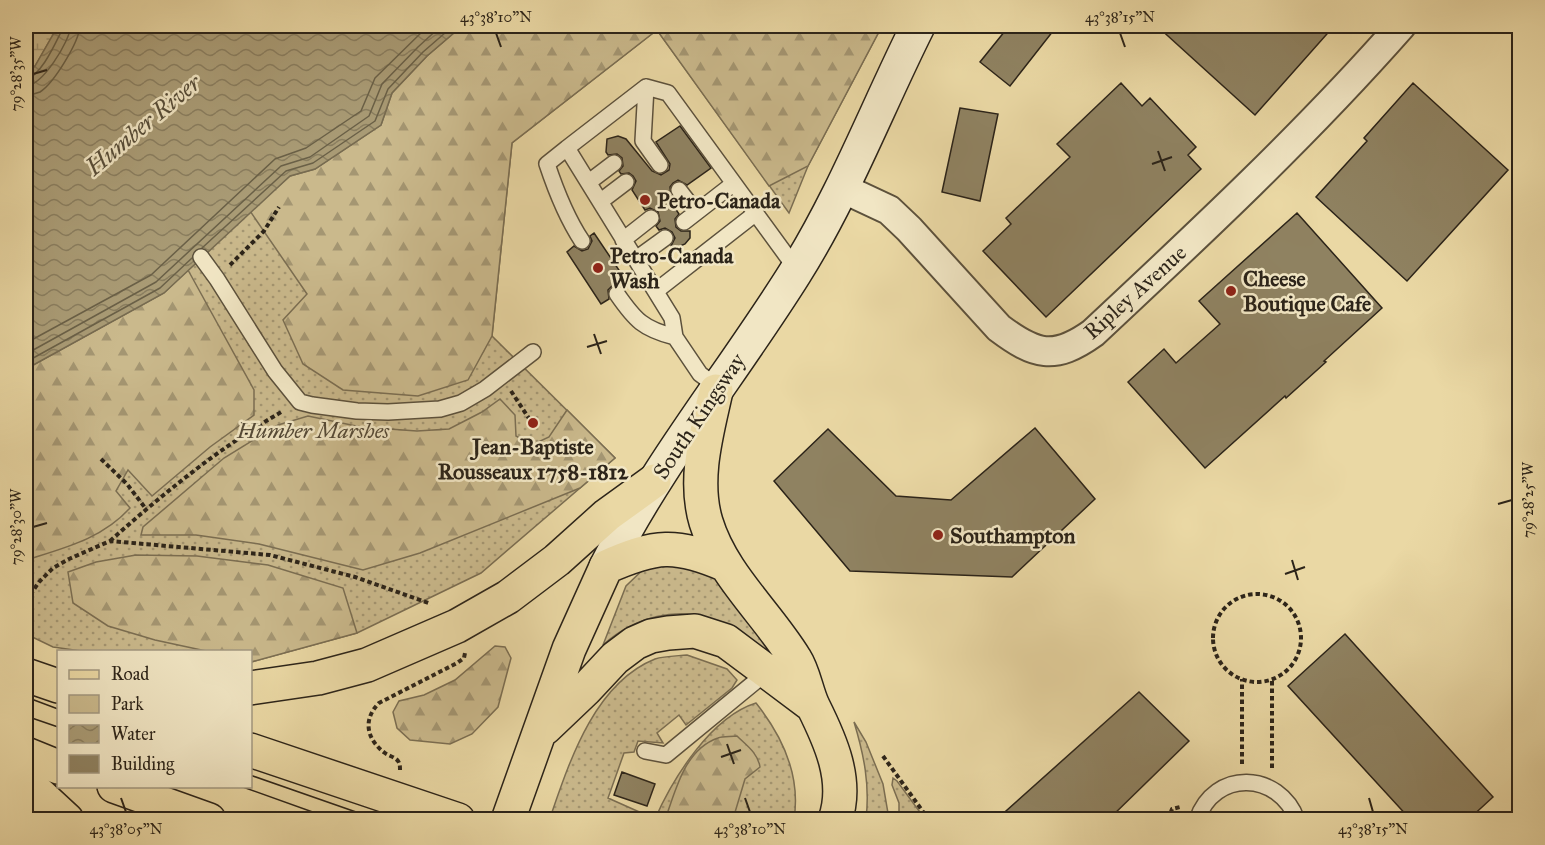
<svg xmlns="http://www.w3.org/2000/svg" width="1545" height="845" viewBox="0 0 1545 845" font-family="'IM FELL Great Primer',serif">
<style>
.green{fill:url(#green-dots);stroke:#7b6e52;stroke-width:1.5}
.forest{fill:url(#forest-firs);stroke:#7b6e52;stroke-width:1.5}
.wetland{fill:url(#wetland-marsh);stroke:#7b6e52;stroke-width:1.5}
.water{fill:url(#water-waves);stroke:#776b50;stroke-width:1.5}
.lines{fill:none;stroke-linecap:round;stroke-linejoin:round}
.shore{stroke:#6a6047;stroke-width:1.5}
.building{fill:#8f8261;stroke:#2c2419;stroke-width:1.5}
.lane-casing{stroke:#5c513c;stroke-width:18}
.street-casing{stroke:#5c513c;stroke-width:32}
.secondary-casing{stroke:#2c2419;stroke-width:36}
.primary-casing{stroke:#2c2419;stroke-width:36}
.highway-casing{stroke:#2c2419;stroke-width:36}
.path{stroke:#2c2419;stroke-width:4;stroke-dasharray:4.5 3;stroke-linecap:butt}
.lane{stroke:#f1e6c4;stroke-width:15}
.street{stroke:#f1e6c4;stroke-width:28}
.secondary{stroke:#f1e6c4;stroke-width:33}
.primary{stroke:#ead8a4;stroke-width:33}
.highway{stroke:#ead8a4;stroke-width:33}
.tram{stroke:#2c2419;stroke-width:1.5}
.ticks{fill:none;stroke:#2c2419;stroke-width:2}
.poi-dot{fill:#8f2418;stroke:#f1e6c4;stroke-width:2}
.labels{text-anchor:middle;dominant-baseline:central;stroke-width:5;stroke-linejoin:round;paint-order:stroke}
.poi-label{font-size:22px;font-weight:bold;fill:#2c2419;stroke:#f1e6c4;text-anchor:start}
.street-label{font-size:22px;fill:#2c2419;stroke:#f1e6c4}
.park-label{font-size:22px;font-style:italic;fill:#544936;stroke:#f1e6c4}
.water-label{font-size:24px;font-style:italic;fill:#584e39;stroke:#f1e6c4}
.neatline{fill:none;stroke:#2c2419;stroke-width:2}
.ticks-label{font-size:15px;text-anchor:middle;fill:#2c2419}
</style>
<defs>
<pattern id="green-dots" width="8" height="8" patternUnits="userSpaceOnUse" patternTransform="scale(1.5)"><rect width="8" height="8" fill="#cab98c"/><path d="M2 2h.1M6 6h.1" fill="none" stroke="#a49672" stroke-width="1.8" stroke-linecap="round"/></pattern>
<pattern id="forest-firs" width="22" height="20" patternUnits="userSpaceOnUse" patternTransform="scale(1.5)"><rect width="22" height="20" fill="#cab98c"/><path d="M5 1l3.5 6h-7zM16 11l3.5 6h-7z" fill="#a49672"/></pattern>
<pattern id="wetland-marsh" width="20" height="14" patternUnits="userSpaceOnUse" patternTransform="scale(1.5)"><rect width="20" height="14" fill="#cab98c"/><path d="M1 5h8M5 5V1M11 12h8M15 12V8" fill="none" stroke="#a49672"/></pattern>
<pattern id="water-waves" width="16" height="10" patternUnits="userSpaceOnUse" patternTransform="scale(1.5)"><rect width="16" height="10" fill="#a99b75"/><path d="M0 5q4-4 8 0t8 0" fill="none" stroke="#8a7e5f"/></pattern>
</defs>
<rect width="100%" height="100%" fill="#ead8a4"/>
<filter id="stains"><feTurbulence type="fractalNoise" baseFrequency=".00333" numOctaves="4"/><feColorMatrix values="0 0 0 0 .2 0 0 0 0 .09 0 0 0 0 .02 0 0 0 .5 -.17"/></filter>
<radialGradient id="worn" r=".72"><stop offset=".6" stop-color="#630" stop-opacity="0"/><stop offset="1" stop-color="#630" stop-opacity=".3"/></radialGradient>
<!-- green -->
<path class="green" d="M462,26H882L808,166L789,213L657,30L512,143L492,336L615,458L481,573L357,633L251,662L250,652L81,651L53,647L26,634V369L63,347L201,257L276,187Z
M652,561L711,571L770,646L769,651L764,652C750,642 734,628 717,621C678,605 634,617 603,645L626,586Z
M687,655L727,669L737,680L732,688L686,725L679,715L657,733L663,743L638,741L634,752L624,753L608,798L655,819C673,778 711,717 756,703C783,737 801,775 794,819L570,820L551,815C570,760 595,683 655,659C664,656 676,656 687,655Z
M854,722L866,742L883,784L889,819H866C870,785 864,755 854,722Z
M893,778L897,781L925,819H899V803L892,785Z"/>
<!-- forest -->
<path class="forest" d="M462,26H882L808,166L769,186L657,30L512,143L492,336L468,380L418,396L343,390L303,364L283,320L307,294L250,211L290,176L315,169L381,125L392,93L427,56Z
M188,270L254,390V415L210,447L152,496L128,470L116,491L130,508C102,539 64,548 26,560V369L164,293Z
M500,399L515,415L516,436L532,445L549,437L567,410L615,458L580,488L420,553L363,570L259,544L196,535H141L143,527L224,458L278,425L308,416L361,427L417,431L449,429L482,412Z
M136,555L197,556L268,565L343,588L357,633L251,662L250,652L206,651L155,640L108,626L73,603L68,572L96,562Z
M495,646L505,647L511,658L498,707L472,734L450,744L410,740L397,728L393,712L399,701L424,695L455,680Z
M737,736C746,745 758,753 760,767L745,779L733,819H667V814C677,786 686,749 718,738C723,736 731,737 737,736Z"/>
<!-- wetland -->
<path class="wetland" d="M26,26H58L35,66L26,75Z"/>
<!-- water -->
<path class="water" d="M58,26H462L427,56L392,93L381,125L315,169L290,176L164,293L26,369V75L35,66Z"/>
<g class="lines">
<!-- shore -->
<path class="shore" d="M26,79C41,76 55,44 62,30L63,26
M26,86C43,85 69,42 71,26
M26,95C31,95 35,94 40,92C54,83 79,42 80,26
M202,248L286,171L313,163L375,121L388,89L423,52L453,26
M26,343L151,275L275,159L306,148L361,111L375,78L428,26
M26,354L156,282L281,166L310,157L369,116L382,84L418,47L441,26
M26,362L160,288L192,258"/>
</g>
<!-- building -->
<path class="building" d="M1009,26H1057L1010,86L980,62Z
M1157,26H1334L1255,115Z
M1121,83L1142,106L1150,98L1196,147L1188,155L1201,169L1046,317L983,251L1011,224L1006,218L1070,157L1057,144Z
M1413,83L1508,170L1407,281L1316,197L1367,141L1364,138Z
M960,108L998,114L980,201L942,192Z
M680,126L711,168L687,185L678,180L673,183L670,187L671,196L668,198L679,214L675,219L676,227L681,231H690V238L685,244L678,247L671,246L675,238L672,232L665,228L659,230L656,226L660,221L658,212L650,208L645,210L632,190L636,181L633,176L629,173L621,174L619,171L623,166L622,158L617,154L608,155L606,152L607,139L618,136L626,139L652,171L661,175L669,170L670,164L656,142Z
M1297,213L1382,308L1324,361L1326,362L1286,398L1285,396L1205,468L1128,382L1164,349L1176,363L1220,324L1199,301Z
M594,233L629,285L625,288L621,285L612,286L608,290L609,299L601,304L567,252L574,246L582,251L588,249L592,241L590,236Z
M1035,428L1095,499L1012,577L850,571L774,481L828,429L896,496L951,500Z
M1345,634L1493,797L1469,819H1410L1288,686Z
M1139,692L1189,741L1109,819H997Z
M622,772L655,784L647,806L614,795Z"/>
<g class="lines">
<defs>
<path id="lane" d="M646,87L643,141L660,165
M567,148L547,164C556,191 566,217 582,241
M589,182L614,163
M679,190L696,212
M601,201L626,182
M684,222L733,184
M623,240L651,218
M201,257L217,279L275,371L300,402L312,405L357,411L388,412L440,409L461,403L485,389L533,352
M636,259L665,238
M656,291L756,213
M617,294C635,320 643,329 675,337
M719,388L700,374L675,337L672,318L567,148L646,87L668,93L797,270
M645,751L666,755L767,672
M1197,820C1214,769 1279,771 1297,820
M1518,820L1520,818"/>
<path id="street" d="M842,188L889,210L909,229L999,328C1035,355 1054,361 1093,333C1199,234 1305,135 1401,26"/>
<path id="secondary" d="M606,567C658,463 733,372 795,273C844,195 877,108 918,26"/>
<path id="primary" d="M716,391C707,432 693,479 706,522C722,575 767,613 795,659C804,673 806,691 813,706C830,740 849,781 835,820
M26,675L58,686
M250,688L318,678L367,665L457,626L508,597L557,560L607,515L654,481
M545,728L586,689L615,658L635,643L651,636L668,633L695,631L726,641L813,706
M250,750L458,820
M26,754L58,767
M114,786L209,820
M508,820L569,649L606,567C656,545 675,543 726,565"/>
<path id="highway" d="M26,782L67,820"/>
</defs>
<!-- lane casing -->
<use href="#lane" class="lane-casing"/>
<!-- street casing -->
<use href="#street" class="street-casing"/>
<!-- secondary casing -->
<use href="#secondary" class="secondary-casing"/>
<!-- primary casing -->
<use href="#primary" class="primary-casing"/>
<!-- highway casing -->
<use href="#highway" class="highway-casing"/>
<!-- path -->
<path class="path" d="M230,265L264,231L279,207
M511,391L532,423
M101,459L127,484L146,509
M110,541C164,493 220,447 283,411
M1213 638a44 44 0 1 1 88 0a44 44 0 1 1-88 0Z
M26,601L39,582L53,568L69,559L110,541L270,555L355,577L431,604
M883,756L929,820
M1242,764V679
M1272,768V680
M400,770C400,766 400,764 398,761C395,757 389,756 385,753C367,740 362,720 379,703L457,663L464,658L465,653
M1168,820L1172,809L1180,807"/>
<!-- lane -->
<use href="#lane" class="lane"/>
<!-- street -->
<use href="#street" class="street"/>
<!-- secondary -->
<use href="#secondary" class="secondary"/>
<!-- primary -->
<use href="#primary" class="primary"/>
<!-- highway -->
<use href="#highway" class="highway"/>
<!-- tram -->
<path class="tram" d="M26,697L58,709
M26,716L58,727
M250,775L379,820
M240,786L335,820"/>
</g>
<!-- ticks -->
<path class="ticks" d="M496,33L501,47M1120,33L1125,47M33,74L47,70M1158,151L1165,171M1152,164L1172,157M594,334L601,354M587,347L607,341M1498,504L1512,500M33,527L47,523M1292,560L1298,580M1285,574L1305,567M727,744L734,764M721,757L741,750M121,798L126,812M745,798L750,812M1369,798L1373,812"/>
<!-- markers -->
<g class="poi-dot">
<circle cx="645" cy="200" r="6"/>
<circle cx="598" cy="268" r="6"/>
<circle cx="1231" cy="291" r="6"/>
<circle cx="533" cy="423" r="6"/>
<circle cx="938" cy="535" r="6"/>
</g>
<g class="labels">
<!-- poi labels -->
<g class="poi-label">
<text x="657" y="200">Petro-Canada</text>
<text x="610" y="255">Petro-Canada<tspan x="610" dy="25">Wash</tspan></text>
<text x="1243" y="278">Cheese<tspan x="1243" dy="25">Boutique Cafe</tspan></text>
<text x="533" y="446" text-anchor="middle">Jean-Baptiste<tspan x="533" dy="25">Rousseaux 1758-1812</tspan></text>
<text x="950" y="535">Southampton</text>
</g>
<!-- street labels -->
<g class="street-label">
<text transform="translate(1135 292) rotate(-42)">Ripley Avenue</text>
<text transform="translate(699 416) rotate(-56)">South Kingsway</text>
</g>
<!-- park labels -->
<g class="park-label">
<text x="313" y="430">Humber Marshes</text>
</g>
<!-- water labels -->
<g class="water-label">
<text transform="translate(143 125) rotate(-40)">Humber River</text>
</g>
</g>
<!-- margin -->
<rect width="1545" height="845" fill="none" stroke="#ead8a4" stroke-width="66"/>
<!-- legend -->
<rect x="57" y="650" width="195" height="138" fill="#f1e6c4" stroke="#a29880" stroke-width="1.5"/>
<rect x="69" y="670" width="30" height="9" fill="#ead8a4" stroke="#a29880" stroke-width="1.5"/>
<text x="111" y="680" font-size="18" fill="#2c2419">Road</text>
<rect x="69" y="695" width="30" height="18" fill="#cab98c" stroke="#a29880" stroke-width="1.5"/>
<text x="111" y="710" font-size="18" fill="#2c2419">Park</text>
<rect x="69" y="725" width="30" height="18" fill="url(#water-waves)" stroke="#a29880" stroke-width="1.5"/>
<text x="111" y="740" font-size="18" fill="#2c2419">Water</text>
<rect x="69" y="755" width="30" height="18" fill="#8f8261" stroke="#a29880" stroke-width="1.5"/>
<text x="111" y="770" font-size="18" fill="#2c2419">Building</text>
<rect x="33" y="33" width="1479" height="779" class="neatline"/>
<g class="ticks-label">
<text x="496" y="22">43°38'10"N</text>
<text x="1120" y="22">43°38'15"N</text>
<text transform="translate(16 74) rotate(-90)" y="5">79°28'35"W</text>
<text transform="translate(1528 500) rotate(-90)" y="5">79°28'25"W</text>
<text transform="translate(16 527) rotate(-90)" y="5">79°28'30"W</text>
<text x="126" y="834">43°38'05"N</text>
<text x="750" y="834">43°38'10"N</text>
<text x="1373" y="834">43°38'15"N</text>
</g>
<rect width="100%" height="100%" filter="url(#stains)"/>
<rect width="100%" height="100%" fill="url(#worn)"/>
</svg>
